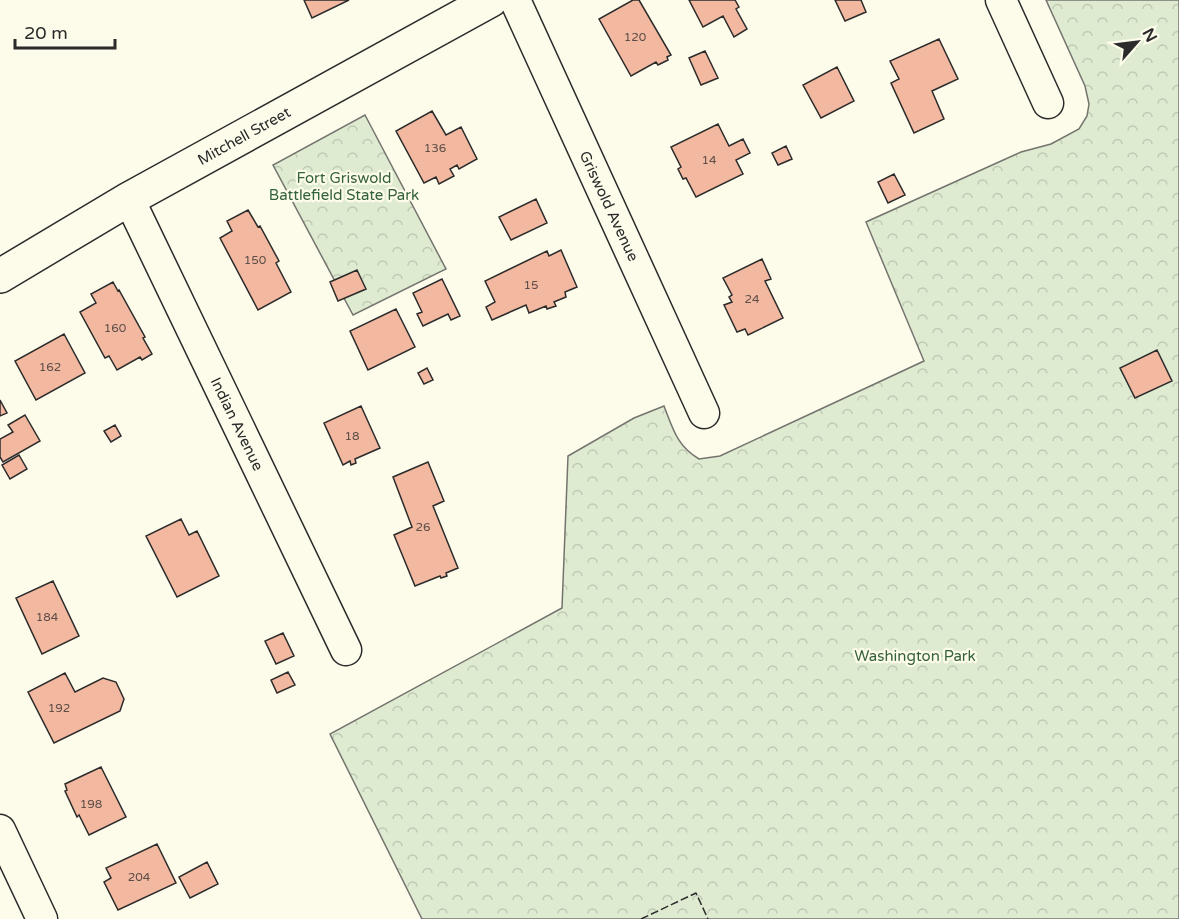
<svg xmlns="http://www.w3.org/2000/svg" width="1179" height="919" viewBox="0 0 1179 919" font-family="'Varela Round',sans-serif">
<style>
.park{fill:url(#park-crowns);stroke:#74746e;stroke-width:1.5}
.building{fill:#f2b8a0;stroke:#2b2b2b;stroke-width:1.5}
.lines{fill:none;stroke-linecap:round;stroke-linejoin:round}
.minor-casing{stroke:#2b2b2b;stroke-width:33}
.secondary-casing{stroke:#2b2b2b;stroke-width:36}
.minor{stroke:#fdfbea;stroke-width:30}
.secondary{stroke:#fdfbea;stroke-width:33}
.fence{stroke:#2b2b2b;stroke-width:1.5;stroke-dasharray:8 3;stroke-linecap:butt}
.labels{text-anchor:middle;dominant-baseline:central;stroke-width:4.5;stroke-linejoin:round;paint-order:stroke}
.number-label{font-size:12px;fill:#5d4e48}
.street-label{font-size:15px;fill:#2b2b2b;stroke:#fdfbea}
.park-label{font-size:15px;fill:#34623c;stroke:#fdfbea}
</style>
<defs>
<pattern id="park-crowns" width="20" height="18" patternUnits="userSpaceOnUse" patternTransform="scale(1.5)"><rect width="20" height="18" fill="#deebd1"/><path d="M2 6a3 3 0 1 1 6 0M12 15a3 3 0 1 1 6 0" fill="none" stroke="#bfcab4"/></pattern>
</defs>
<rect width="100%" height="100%" fill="#fdfbea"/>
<!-- park -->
<path class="park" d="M1046,0H1179V919H422L330,734L562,608L568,456L634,418L664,406C673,429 677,446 699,459L720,456L924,361L866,222L1021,152L1051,144L1079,129L1087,116L1089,104L1085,86Z
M365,115L446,269L353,315L273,165Z"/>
<!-- building -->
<path class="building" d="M304,0H349L312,18Z
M633,0H639L671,55L667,57L668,60L658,65L656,62L631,76L599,19Z
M689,0H735L739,7L736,9L747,29L734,37L723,16L703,27Z
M835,0H861L866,12L845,21Z
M939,39L958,79L932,91L944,119L914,133L891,83L899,79L890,61Z
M705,51L718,78L701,85L689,58Z
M837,67L854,101L821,118L803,85Z
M432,111L446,135L461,127L477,159L459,169L457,165L450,169L454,176L439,184L436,177L424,183L396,131Z
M718,124L729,146L743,139L750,153L736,160L743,174L696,197L686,178L683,179L678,169L681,167L671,147Z
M786,146L792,159L778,165L772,153Z
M894,174L905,195L888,203L878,182Z
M536,199L547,223L511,240L499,217Z
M248,210L258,227L260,226L279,261L276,263L291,292L258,310L220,238L232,231L227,221Z
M561,250L577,287L565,292L566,297L554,302L556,306L547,309L546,306L529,313L526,305L492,320L486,307L495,302L485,281L547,251L549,256Z
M762,259L771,279L765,281L783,318L748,335L745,329L737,332L724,305L732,302L729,297L732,295L723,278Z
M357,270L366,289L338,301L330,282Z
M442,279L460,316L451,320L448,314L423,326L417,314L422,312L413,293Z
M113,282L118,291L119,290L145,337L143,338L152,354L142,360L140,357L117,370L109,356L105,358L80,312L96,303L91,294Z
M396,309L415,347L368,370L350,331Z
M64,334L85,373L36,400L15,361Z
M1157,350L1172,381L1135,398L1120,368Z
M427,368L433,380L424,384L418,373Z
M0,400L7,413L0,416Z
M361,406L380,448L355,459L356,463L351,465L350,461L343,465L324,423Z
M25,415L40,441L3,462L0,457V439L13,432L8,425Z
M115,425L121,436L111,442L104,431Z
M19,455L27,469L10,479L2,465Z
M428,462L444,501L433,506L458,568L446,573L447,576L441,578L440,576L415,586L394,535L412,527L393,477Z
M181,519L189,535L197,531L219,576L177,597L146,536Z
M53,581L79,636L42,654L16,598Z
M283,633L294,656L276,664L265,641Z
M288,672L295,685L277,693L271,680Z
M65,673L75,692L103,678L116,682L124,699L120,711L54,743L28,692Z
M101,767L126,817L89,835L79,815L77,817L65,791L67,790L65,784Z
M157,844L176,883L118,910L104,882L111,878L106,868Z
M207,862L218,884L190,898L179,877Z"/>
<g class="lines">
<defs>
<path id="minor" d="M515,0L704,413
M1001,0L1048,103
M129,199L346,650
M0,830L42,919"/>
<path id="secondary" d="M0,276L129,199L491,0"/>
</defs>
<!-- minor casing -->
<use href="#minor" class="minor-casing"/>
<!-- secondary casing -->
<use href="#secondary" class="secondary-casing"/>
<!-- minor -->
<use href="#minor" class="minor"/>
<!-- secondary -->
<use href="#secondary" class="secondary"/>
<!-- fence -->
<path class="fence" d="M641,919L696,893L708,919"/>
</g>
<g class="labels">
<!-- number labels -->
<g class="number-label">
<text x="635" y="37">120</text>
<text x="435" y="148">136</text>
<text x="709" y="160">14</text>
<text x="255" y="260">150</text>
<text x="531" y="285">15</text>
<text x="752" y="299">24</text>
<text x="115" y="328">160</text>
<text x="50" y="367">162</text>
<text x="352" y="436">18</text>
<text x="423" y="527">26</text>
<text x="47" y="617">184</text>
<text x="59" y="708">192</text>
<text x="91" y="804">198</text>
<text x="139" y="877">204</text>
</g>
<!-- street labels -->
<g class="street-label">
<text transform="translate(244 136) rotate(-29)">Mitchell Street</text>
<text transform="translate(609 206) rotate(65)">Griswold Avenue</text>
<text transform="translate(237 424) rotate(64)">Indian Avenue</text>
</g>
<!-- park labels -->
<g class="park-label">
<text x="344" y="178">Fort Griswold<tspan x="344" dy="17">Battlefield State Park</tspan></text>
<text x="915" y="656">Washington Park</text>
</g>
</g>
<!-- north arrow -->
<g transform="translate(1137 42) rotate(62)" stroke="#fdfbea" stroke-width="4.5" paint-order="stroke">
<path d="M0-4.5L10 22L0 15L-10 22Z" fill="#2b2b2b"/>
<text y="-9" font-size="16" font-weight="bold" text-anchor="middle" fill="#2b2b2b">N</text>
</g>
<!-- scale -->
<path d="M15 39v9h100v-9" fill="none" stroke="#2b2b2b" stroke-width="3"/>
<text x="24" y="39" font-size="18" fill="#2b2b2b" stroke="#fdfbea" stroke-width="4.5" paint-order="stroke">20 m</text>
</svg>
